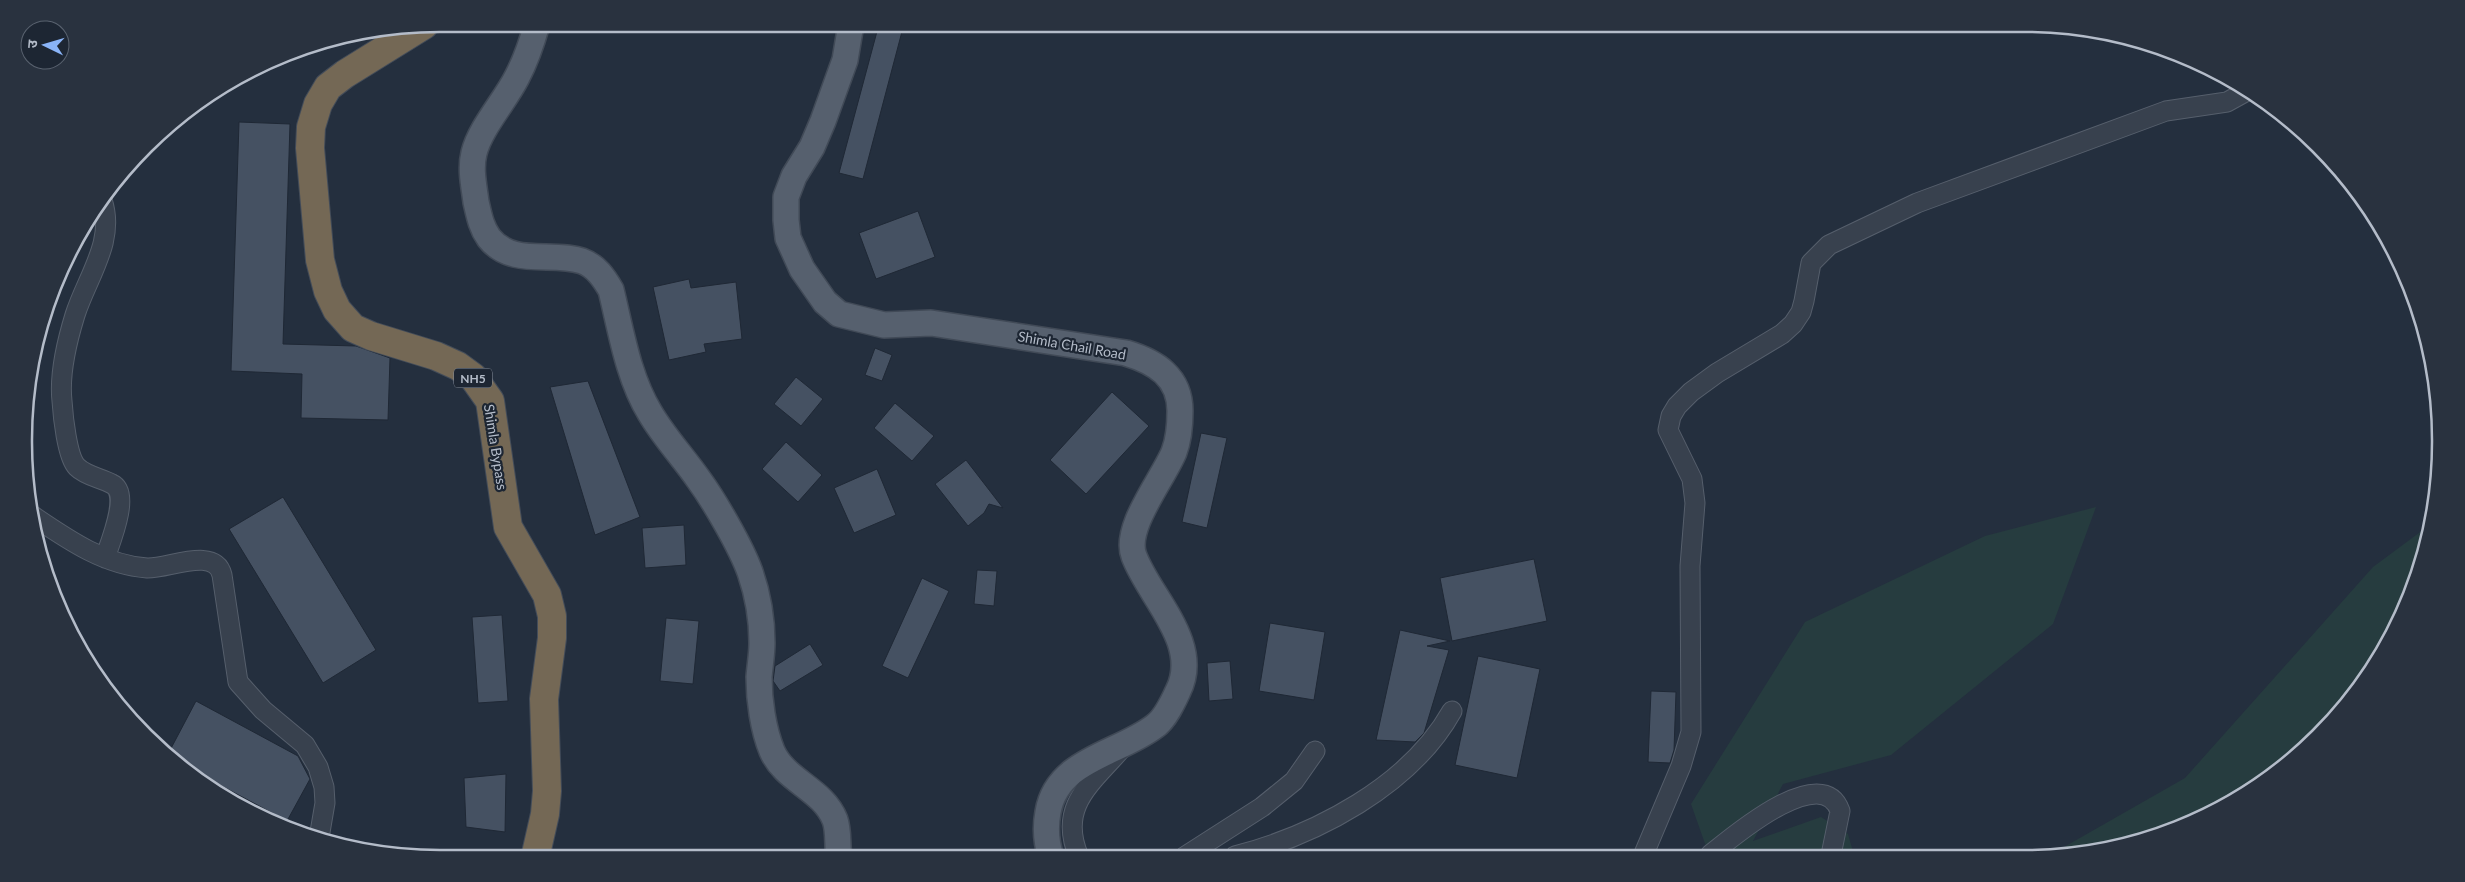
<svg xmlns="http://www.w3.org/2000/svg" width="2465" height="882" viewBox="0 0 2465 882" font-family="Lato,'Noto Sans Devanagari',sans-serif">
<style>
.green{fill:#263c3f}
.building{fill:#455162;stroke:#1f2835}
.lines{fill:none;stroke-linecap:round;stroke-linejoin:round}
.minor-casing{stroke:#565f6c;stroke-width:21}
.major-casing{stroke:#414a57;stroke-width:28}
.highway-casing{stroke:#434c59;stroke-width:30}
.minor{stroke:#38414e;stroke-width:19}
.major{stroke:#56606e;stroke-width:25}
.highway{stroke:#746855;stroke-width:28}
.labels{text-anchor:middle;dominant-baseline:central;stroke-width:4.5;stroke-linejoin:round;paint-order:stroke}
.shield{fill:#1d2633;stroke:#878f9c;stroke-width:1}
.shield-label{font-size:12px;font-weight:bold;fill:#b4bcc9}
.street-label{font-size:14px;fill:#b4bcc9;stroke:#1d2633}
.rim{fill:none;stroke:#b4bcc9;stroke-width:2.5}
</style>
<rect width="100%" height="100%" fill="#242f3e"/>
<!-- green -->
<path class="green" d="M2096,507L2053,624L1891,755L1783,784L1753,841L1821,817L1848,834L1854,855H1709L1691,804L1805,622L1985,536Z
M2431,524L2427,549L2385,650L2299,755L2208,815L2079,855H2050L2185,778L2373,567Z
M206,785L315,834V836L209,788Z"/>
<!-- building -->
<path class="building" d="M879,24H904L863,179L839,173Z
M239,122L290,124L283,344L356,346L390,358L388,420L301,418L302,374L231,371Z
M918,211L935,257L876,279L859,233Z
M689,279L691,288L736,282L742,339L704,344L706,352L669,360L653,287Z
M875,348L892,355L882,381L865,375Z
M796,377L823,399L801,426L774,404Z
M588,381L640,517L595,535L550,387Z
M1112,392L1149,426L1086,494L1050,460Z
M895,403L934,436L912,461L874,428Z
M1201,433L1227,438L1207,528L1182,522Z
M786,442L822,475L798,502L762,469Z
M966,460L1003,508L989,504L984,513L968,526L935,484Z
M877,469L896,515L854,533L834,488Z
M283,497L376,650L323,683L229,529Z
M684,525L686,565L645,568L642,528Z
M1534,559L1547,621L1452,641L1440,578Z
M977,570L997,571L994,606L974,604Z
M922,578L949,591L908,678L882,666Z
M502,615L508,701L478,703L472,617Z
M666,618L699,621L693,684L660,681Z
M1270,623L1325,632L1314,700L1259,691Z
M1400,630L1450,641L1427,646L1449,650L1424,733L1415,742L1376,740Z
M810,644L823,665L780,691L773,681L775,666Z
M1478,656L1540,669L1517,778L1455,765Z
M1230,661L1233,699L1209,701L1207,663Z
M1651,691L1676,692L1674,750L1670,763L1648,762Z
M196,701L298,756L310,779L287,821L177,762L168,754Z
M506,774L505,832L466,827L464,778Z"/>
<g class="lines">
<defs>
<path id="minor" d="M102,200C116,241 87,277 75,315C67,341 59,374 62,401C63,416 67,457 77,467C86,476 101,478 112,484C131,493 110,543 105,558
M33,516C67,539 104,565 147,568C168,569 215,546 222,575L238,682L263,710L305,745L318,767L324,787L325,803L319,838
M1710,855C1731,838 1822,760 1840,811L1831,855
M1235,856C1316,835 1410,786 1452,711
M1643,856L1681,766L1691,732L1690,566L1695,503L1692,479L1668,430L1671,416L1677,406L1691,392L1717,373L1782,334L1793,324L1801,312L1804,301L1811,263L1829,245L1917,203L2166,111L2227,102L2247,91
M1079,857C1057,806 1092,783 1122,748
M1184,857L1262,807L1294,781L1315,751"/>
<path id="major" d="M537,24C532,42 526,60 517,77C505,101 480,128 474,153C470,169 474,186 476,202C479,215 481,227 489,238C512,267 552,251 582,261C596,266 604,278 611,290C621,331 628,377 650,413C664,437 683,457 699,480C715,502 741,547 750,572C758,595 762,619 762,643C762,654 760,665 759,677C759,700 763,729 772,751C785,781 823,789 835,820C839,831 837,846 839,857
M851,24L845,60L823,121L812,147L794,176L786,197V220L788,238L802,269L825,302L839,314L884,325L931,323L1126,353C1156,362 1180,377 1180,411C1180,425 1179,439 1174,452C1163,479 1123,528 1134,556C1149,597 1202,643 1178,691C1173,702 1165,719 1155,726C1119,754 1057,759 1048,812C1045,828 1046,842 1051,857"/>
<path id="highway" d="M424,25L345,74L328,87L318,104L311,127L310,148L320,260L328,291L337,310L353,328L371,336L436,356L458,366L473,377L490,401L508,527L547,595L552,616V638L544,699L547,791L545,814L535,858"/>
</defs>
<!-- minor casing -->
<use href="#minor" class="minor-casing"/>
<!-- major casing -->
<use href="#major" class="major-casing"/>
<!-- highway casing -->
<use href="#highway" class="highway-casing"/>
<!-- minor -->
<use href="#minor" class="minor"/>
<!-- major -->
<use href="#major" class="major"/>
<!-- highway -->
<use href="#highway" class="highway"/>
</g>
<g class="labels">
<!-- shield labels -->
<rect class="shield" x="454" y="368.5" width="38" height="19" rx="4"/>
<g class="shield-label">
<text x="473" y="378">NH5</text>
</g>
<!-- street labels -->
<g class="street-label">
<text transform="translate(1072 345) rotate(10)">Shimla Chail Road</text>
<text transform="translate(496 447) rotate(81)">Shimla Bypass</text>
</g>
</g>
<!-- crop -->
<path d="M0 0H2465V882H0ZM440 32H2024A408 408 0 0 1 2432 440V442A408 408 0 0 1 2024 850H440A408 408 0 0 1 32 442V440A408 408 0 0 1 440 32Z" fill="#29323f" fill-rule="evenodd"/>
<path class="rim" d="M440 32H2024A408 408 0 0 1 2432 440V442A408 408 0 0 1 2024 850H440A408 408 0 0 1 32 442V440A408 408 0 0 1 440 32Z"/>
<!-- north arrow -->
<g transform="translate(45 45) rotate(275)"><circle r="24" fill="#1d2633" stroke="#59626f"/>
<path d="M0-4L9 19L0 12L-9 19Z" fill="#8ab4f8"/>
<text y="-8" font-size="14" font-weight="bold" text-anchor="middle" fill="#b4bcc9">उ</text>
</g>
</svg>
